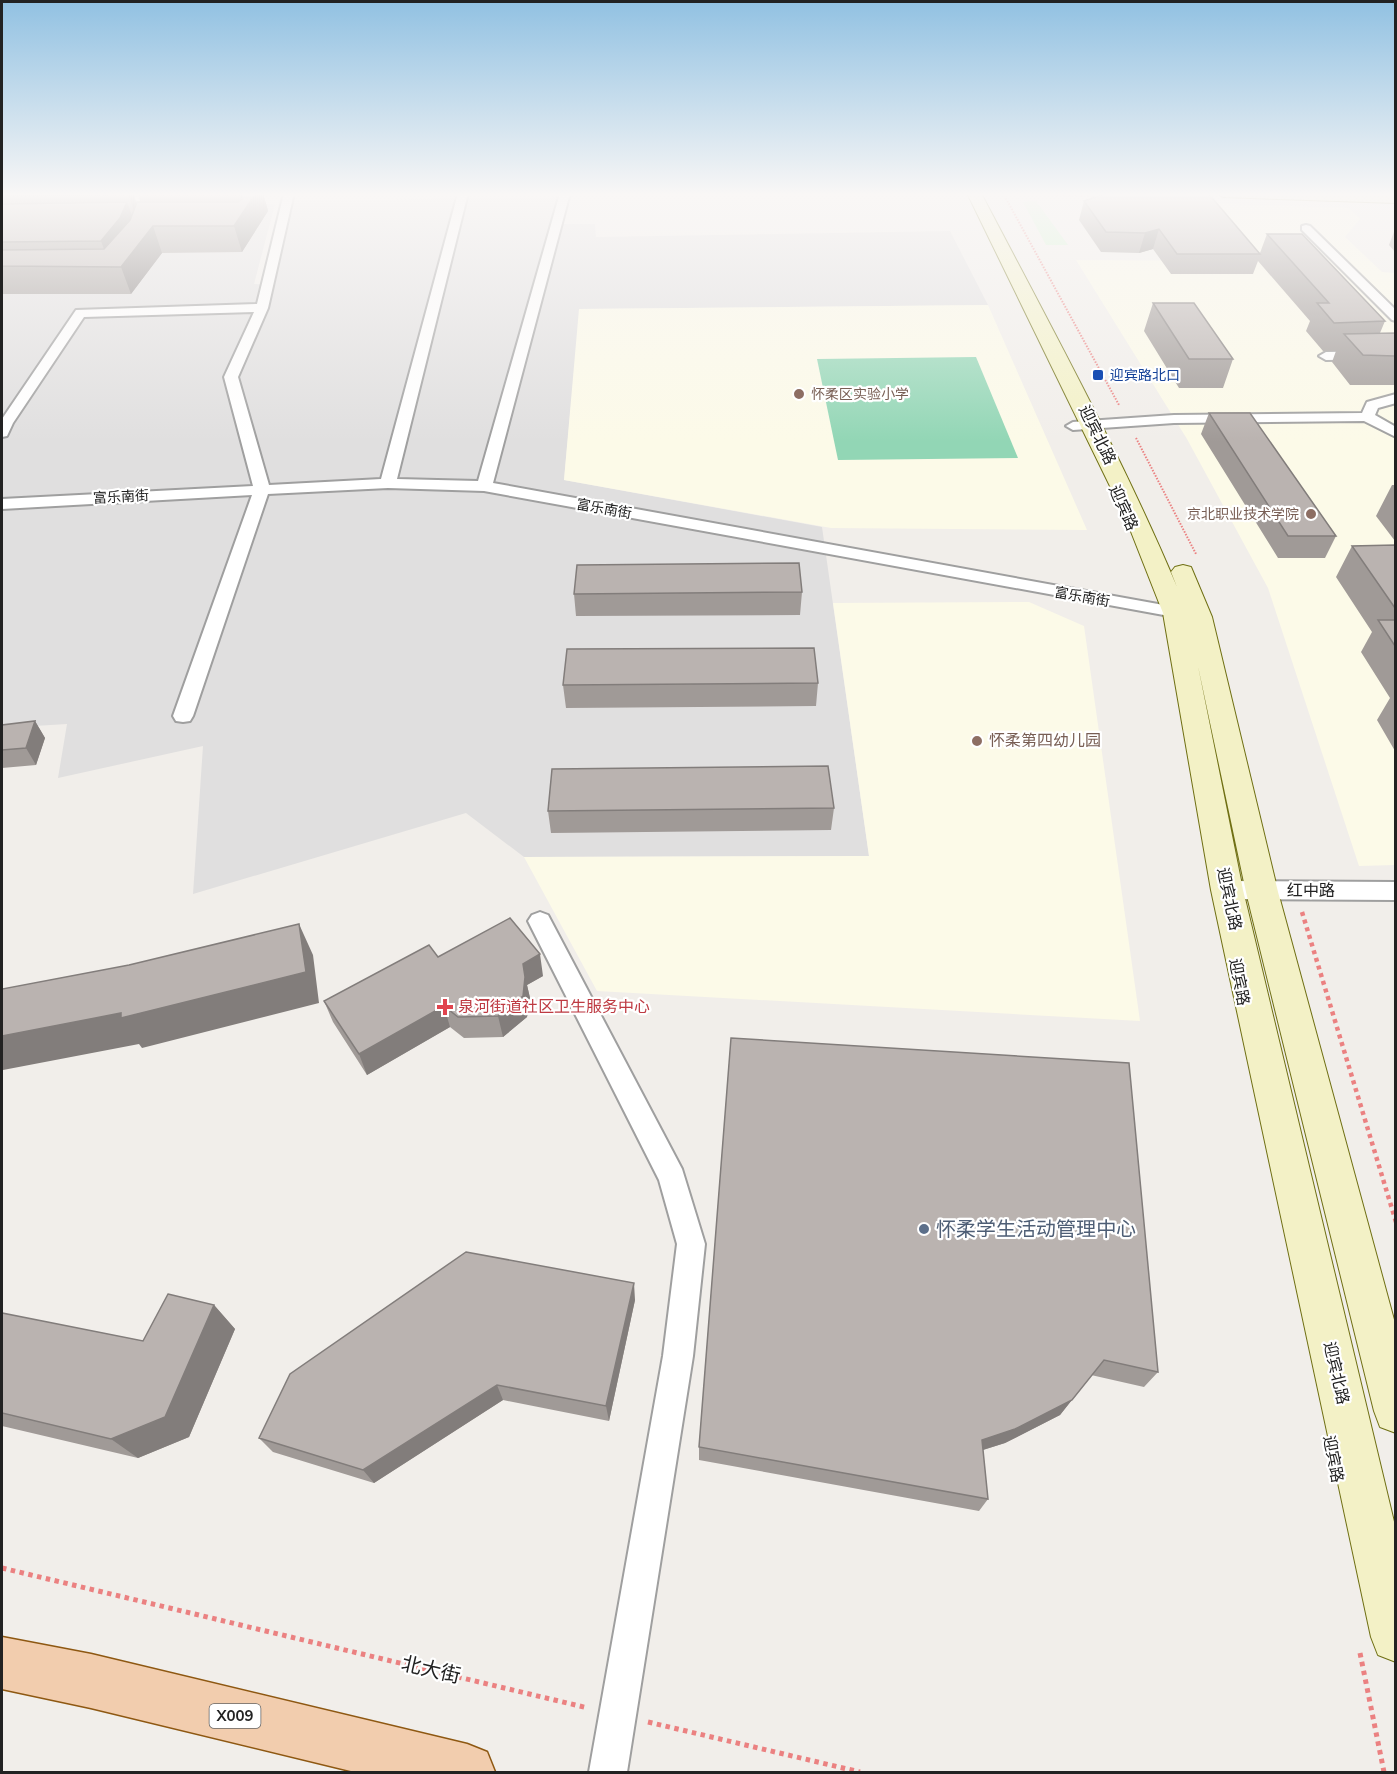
<svg xmlns="http://www.w3.org/2000/svg" width="1397" height="1774" viewBox="0 0 1397 1774" font-family="'Nunito Sans','Noto Sans SC',sans-serif">
<style>
.residential{fill:#e0dfdf}
.education{fill:#fcfae8}
.park{fill:#cef4ce}
.pitch{fill:#92d6b5}
.lines{fill:none;stroke-linecap:round;stroke-linejoin:round}
.minor-casing{stroke:#9f9f9f;stroke-width:4}
.secondary-casing{stroke:#6f6f13;stroke-width:2}
.primary-casing{stroke:#8e5812;stroke-width:3}
.path-far2{stroke:#eb8181;stroke-width:2;stroke-dasharray:1.5 1.5;stroke-linecap:butt}
.path-far1{stroke:#eb8181;stroke-width:4.5;stroke-dasharray:4 4;stroke-linecap:butt}
.path{stroke:#eb8181;stroke-width:5;stroke-dasharray:4.5 4.5;stroke-linecap:butt}
.minor{fill:#fff;fill-rule:evenodd}
.secondary{fill:#f3f1c6;fill-rule:evenodd}
.primary{fill:#f2cdae;fill-rule:evenodd}
.wall{fill:#a09a97}
.shaded-wall{fill:#827d7b}
.building{fill:#bab3b0;stroke:#827d7b;stroke-width:1.5}
.transit-dot{fill:#1a4fb4;stroke:#fff;stroke-width:2}
.education-dot{fill:#8d6e63;stroke:#fff;stroke-width:2}
.health-dot{fill:#e0444e;stroke:#fff;stroke-width:2}
.service-dot{fill:#5c6f8a;stroke:#fff;stroke-width:2}
.labels{text-anchor:middle;dominant-baseline:central;stroke-width:4.5;stroke-linejoin:round;paint-order:stroke}
.far-transit-label{font-size:14px;fill:#164399;stroke:#fff;text-anchor:start}
.far-education-label{font-size:14px;fill:#785e54;stroke:#fff;text-anchor:start}
.far-street-label{font-size:14px;fill:#222;stroke:#fff}
.shield{fill:#fff;stroke:#646464;stroke-width:1.5}
.shield-label{font-size:15px;font-weight:bold;fill:#222}
.street-label{font-size:16px;fill:#222;stroke:#fff}
.education-label{font-size:16px;fill:#785e54;stroke:#fff;text-anchor:start}
.health-label{font-size:16px;fill:#be3a42;stroke:#fff;text-anchor:start}
.near-service-label{font-size:20px;fill:#4e5e75;stroke:#fff;text-anchor:start}
.near-street-label{font-size:20px;fill:#222;stroke:#fff}
</style>
<rect width="100%" height="100%" fill="#f1eeea"/>
<!-- residential -->
<path class="residential" d="M560,197L554,224H595L596,237L950,231L988,305L580,309L564,480L822,527L869,856L524,857L466,813L193,894L203,746L58,778L67,724L2,728V226L24,205L275,204L254,284L275,285L294,201Z"/>
<!-- education -->
<path class="education" d="M1202,203L1349,208L1360,219L1345,237L1382,272L1395,273V865L1359,866L1268,588L1187,439L1076,260L1251,261Z
M988,305L1087,530L831,528L564,480L579,309Z
M1029,602L1084,626L1140,1021L597,991L524,857L869,856L833,603Z"/>
<!-- park -->
<path class="park" d="M1036,201L1068,245H1046L1023,202Z"/>
<!-- pitch -->
<path class="pitch" d="M976,357L1018,458L838,460L817,359Z"/>
<g class="lines">
<defs>
<path id="minor" d="M284,193H294L268,308L238,377L269,485L381,479L458,193H468L397,479L478,481L560,193H570L493,483L1191,610L1197,611L1200,615L1197,619L1191,620L484,491L388,488L268,494L193,716L190,721L183,722L176,721L173,716L252,495L2,509V499L253,486L224,377L254,312L84,317L13,423L7,436L2,437V419L76,310L257,304Z
M1306,225L1310,226L1396,310V321L1392,320L1302,230V226Z
M1396,351V359L1326,360L1319,356L1326,352Z
M1396,394V403L1378,408L1375,415L1396,427V437L1364,421L1174,423L1073,430L1066,426L1073,422L1174,415L1362,413L1367,402Z
M1227,881L1396,882V900L1227,899L1219,896L1216,890L1219,884Z
M540,912L548,915L682,1169L705,1244L693,1356L627,1772H589L663,1356L677,1244L659,1180L528,921L532,915Z"/>
<path id="secondary" d="M967,193H981C1049,323 1120,452 1177,587L1171,572L1175,567L1183,565L1191,567L1212,617L1278,892L1396,1327V1433L1380,1427L1374,1411L1246,892L1198,666L1243,890L1396,1530V1662L1378,1655L1371,1637L1211,890L1163,613L1126,519Z
M1216,193L1396,195V203L1223,197Z"/>
<path id="primary" d="M2,1637L91,1654L467,1744L487,1752L495,1772H355L91,1708L2,1689Z"/>
</defs>
<!-- minor casing -->
<use href="#minor" class="minor-casing"/>
<!-- secondary casing -->
<use href="#secondary" class="secondary-casing"/>
<!-- primary casing -->
<use href="#primary" class="primary-casing"/>
<!-- path-far2 -->
<path class="path-far2" d="M1003,193L1119,405
M1015,193L1104,197
M1136,438L1196,554"/>
<!-- path-far1 -->
<path class="path-far1" d="M1302,912L1396,1222"/>
<!-- path -->
<path class="path" d="M2,1568L588,1708
M1360,1653L1384,1772
M648,1722L860,1772"/>
<!-- minor -->
<use href="#minor" class="minor"/>
<!-- secondary -->
<use href="#secondary" class="secondary"/>
<!-- primary -->
<use href="#primary" class="primary"/>
</g>
<!-- wall -->
<path class="wall" d="M2,193H133L136,203L140,202L138,193H263L268,211L242,252L162,253L131,294H2Z
M1084,201L1260,253L1267,234L1385,321L1380,333H1395V385H1350L1332,362L1336,351H1323L1306,331L1310,321L1258,261L1253,274H1171L1153,249L1139,253L1101,252L1079,220Z
M1395,229V252L1389,245Z
M1153,303L1233,359L1223,388H1179L1144,331Z
M1209,413L1336,536L1325,558H1278L1201,434Z
M1392,485H1395V541L1376,516Z
M1395,545V751L1377,720L1390,698L1361,652L1372,632L1336,577L1352,546Z
M802,592L800,615L576,616L574,594Z
M818,683L816,706L566,708L563,685Z
M35,721L45,738L36,765L2,768V725Z
M834,808L831,830L551,833L548,811Z
M438,957L543,976L527,985L530,998L527,1017L503,1037L464,1038L450,1027L367,1075L333,1022L324,1001Z
M731,1038L1158,1372L1144,1387L1091,1375L1060,1415L1005,1443L983,1450L988,1499L979,1511L699,1460V1447Z
M635,1300L609,1421L503,1400L374,1483L273,1452L259,1438Z
M214,1305L235,1329L189,1437L138,1458L2,1426V1313L143,1341Z"/>
<!-- shaded-wall -->
<path class="shaded-wall" d="M128,193H133L139,210L137,220Z
M256,193H263L268,211L242,252L234,226Z
M127,202L136,227L129,244L111,268L101,241Z
M153,226L162,253L131,294L121,267Z
M1159,229L1153,249L1139,253L1145,233Z
M35,721L45,738L36,765L26,748Z
M299,924L313,955L319,1003L142,1048L139,1044L3,1070L2,1068V1036Z
M540,954L543,976L527,985L530,998L527,1017L503,1037L498,1016L523,964Z
M444,1006L450,1027L367,1075L359,1054Z
M634,1283L635,1300L609,1421L606,1406Z
M214,1305L235,1329L189,1437L138,1458L111,1439Z
M497,1385L503,1400L374,1483L363,1470Z
M1072,1400L1060,1415L1005,1443L973,1453L982,1440Z"/>
<!-- building -->
<path class="building" d="M2,193H128V194L2,196Z
M138,193H236L138,194Z
M238,193H256L234,226H153L121,267L2,266V250L104,249L130,220L137,202H238L243,198Z
M1108,193H1208L1260,254H1177L1159,229L1145,233L1106,232L1084,201Z
M127,202L120,218L101,241L2,242V204Z
M1267,234H1302L1385,321L1334,323L1317,303H1329Z
M1153,303H1194L1233,359H1189Z
M1395,333V356L1363,355L1344,334Z
M1209,413H1250L1336,536H1288Z
M1395,545V608L1352,546Z
M799,563L802,592L574,594L577,565Z
M1378,620H1395V646Z
M814,648L818,683L563,685L567,649Z
M35,721L26,748L2,750V725Z
M828,766L834,808L548,811L552,769Z
M510,918L540,954L523,964L525,977L523,996L498,1016L458,1017L444,1006L359,1054L324,1001L429,945L438,957Z
M299,924L306,972L121,1018V1013L2,1036V989L129,965Z
M731,1038L1129,1063L1158,1372L1104,1360L1072,1400L1015,1429L982,1440L988,1499L699,1447Z
M466,1252L634,1283L606,1406L497,1385L363,1470L259,1438L290,1374Z
M168,1294L214,1305L165,1417L111,1439L2,1413V1313L143,1341Z"/>
<!-- sky -->
<linearGradient id="sky" x2="0" y2="1"><stop stop-color="#91c1e2"/><stop offset="0.44" stop-color="#f9f7f6"/><stop offset="1" stop-color="#f9f7f6" stop-opacity="0"/></linearGradient>
<rect width="1397" height="442" fill="url(#sky)"/>
<!-- markers -->
<rect class="transit-dot" x="1092" y="369" width="12" height="12" rx="3"/>
<g class="education-dot">
<circle cx="799" cy="394" r="6"/>
<circle cx="1311" cy="514" r="6"/>
<circle cx="977" cy="741" r="6"/>
</g>
<path class="health-dot" d="M442 998h6v6h6v6h-6v6h-6v-6h-6v-6h6z"/>
<circle class="service-dot" cx="924" cy="1229" r="6"/>
<g class="labels">
<!-- far-transit labels -->
<g class="far-transit-label">
<text x="1110" y="375">迎宾路北口</text>
</g>
<!-- far-education labels -->
<g class="far-education-label">
<text x="811" y="394">怀柔区实验小学</text>
<text x="1299" y="514" text-anchor="end">京北职业技术学院</text>
</g>
<!-- far-street labels -->
<g class="far-street-label">
<text transform="translate(121 497) rotate(-3)">富乐南街</text>
<text transform="translate(604 509) rotate(10)">富乐南街</text>
<text transform="translate(1082 597) rotate(10)">富乐南街</text>
</g>
<!-- shield labels -->
<rect class="shield" x="209.5" y="1704" width="51" height="24" rx="4.5"/>
<g class="shield-label">
<text x="235" y="1716">X009</text>
</g>
<!-- street labels -->
<g class="street-label">
<text transform="translate(1097 435) rotate(64)">迎宾北路</text>
<text transform="translate(1123 508) rotate(66)">迎宾路</text>
<text x="1311" y="891">红中路</text>
<text transform="translate(1229 899) rotate(78)">迎宾北路</text>
<text transform="translate(1239 982) rotate(79)">迎宾路</text>
<text transform="translate(1336 1373) rotate(77)">迎宾北路</text>
<text transform="translate(1333 1459) rotate(79)">迎宾路</text>
</g>
<!-- education labels -->
<g class="education-label">
<text x="989" y="741">怀柔第四幼儿园</text>
</g>
<!-- health labels -->
<g class="health-label">
<text x="458" y="1007">泉河街道社区卫生服务中心</text>
</g>
<!-- near-service labels -->
<g class="near-service-label">
<text x="936" y="1229">怀柔学生活动管理中心</text>
</g>
<!-- near-street labels -->
<g class="near-street-label">
<text transform="translate(431 1670) rotate(13)">北大街</text>
</g>
</g>
<!-- border -->
<rect width="1397" height="1774" fill="none" stroke="#222222" stroke-width="6"/>
</svg>
